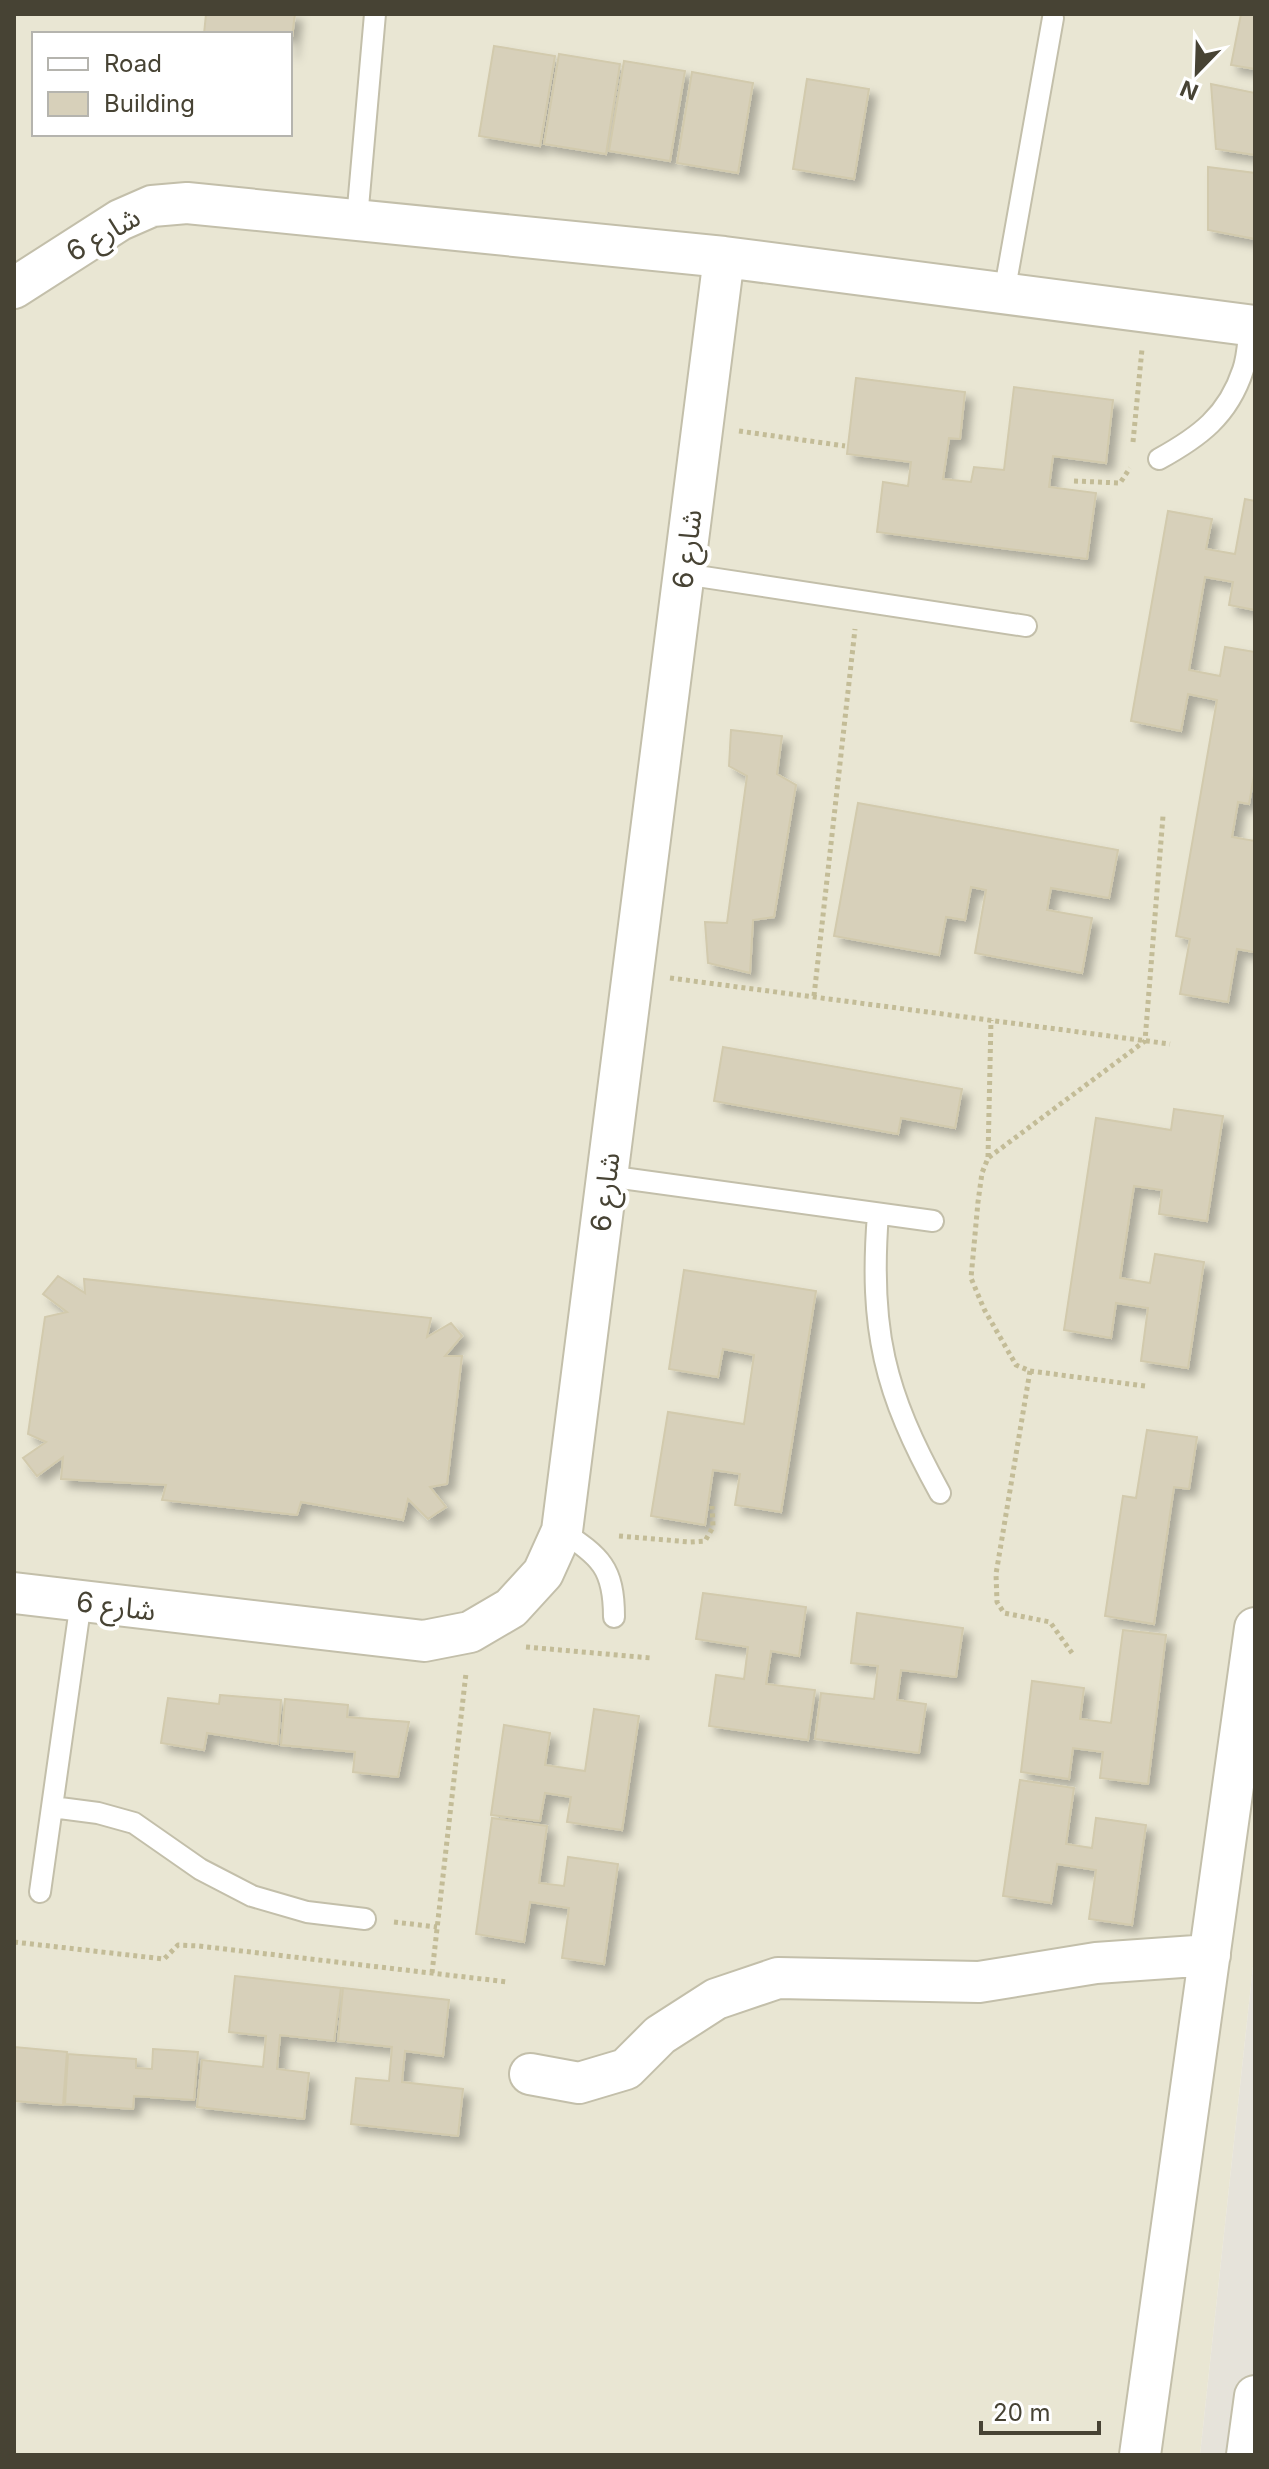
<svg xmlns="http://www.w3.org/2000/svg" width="1269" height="2469" viewBox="0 0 1269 2469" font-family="Inter,'Noto Sans Arabic',sans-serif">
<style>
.residential{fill:#e9e6d3;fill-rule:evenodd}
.industrial{fill:#e6e3da}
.building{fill:#d7d0ba;stroke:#d2caad;stroke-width:2;filter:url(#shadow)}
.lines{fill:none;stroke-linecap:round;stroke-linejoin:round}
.lane-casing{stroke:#c3bfaa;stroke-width:24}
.street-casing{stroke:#c3bfaa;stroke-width:44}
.path{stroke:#c3bc97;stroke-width:5;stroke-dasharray:4 4;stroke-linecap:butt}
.lane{stroke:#fff;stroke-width:20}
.street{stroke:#fff;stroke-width:40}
.labels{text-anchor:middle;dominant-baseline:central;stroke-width:8;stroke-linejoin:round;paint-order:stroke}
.street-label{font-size:28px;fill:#474334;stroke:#fff}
</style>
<defs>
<filter id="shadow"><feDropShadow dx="7" dy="7" stdDeviation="4" flood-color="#0004"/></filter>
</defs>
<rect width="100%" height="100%" fill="#f4f2e5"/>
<!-- residential -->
<path class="residential" d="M14,14H1255V1948L1200,2455H14ZM34,34H290V134H34Z"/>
<!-- industrial -->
<path class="industrial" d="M1255,1948V2455H1200Z"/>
<!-- building -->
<path class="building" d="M206,14H295L290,53V34H204Z
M1241,14H1255V69L1231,65Z
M494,46L555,56L540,146L479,136Z
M559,54L620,64L606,154L544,144Z
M624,61L685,71L670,161L609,151Z
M692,72L753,83L738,173L677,163Z
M807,79L869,89L854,179L793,169Z
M1211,84L1255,93V155L1216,149Z
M1208,167L1255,173V239L1208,230Z
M856,378L965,392L960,439L949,438L943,479L971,482L974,467L1004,470L1014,387L1113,400L1106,463L1053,456L1049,487L1096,493L1087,559L877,532L883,482L908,486L911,462L847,454Z
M1245,499L1255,501V610L1229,605L1233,582L1205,577L1189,670L1220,676L1225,647L1255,652V770L1249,804L1238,802L1232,837L1255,841V949L1254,952L1237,949L1228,1002L1180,994L1190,939L1176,936L1217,700L1188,694L1181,731L1131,721L1168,511L1212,519L1206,549L1235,554Z
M731,730L782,736L777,774L796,785L774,917L753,920L750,973L708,963L705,922L727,923L747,776L729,766Z
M858,803L1118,850L1109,898L1051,888L1047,910L1092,918L1082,973L975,953L986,890L971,887L965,920L946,917L939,955L834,936Z
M723,1047L962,1089L955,1128L901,1118L898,1134L714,1101Z
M1174,1109L1223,1116L1207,1221L1159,1214L1162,1190L1134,1186L1120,1278L1150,1283L1155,1254L1204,1262L1188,1368L1141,1361L1148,1308L1116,1303L1111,1338L1064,1330L1096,1118L1171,1130Z
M684,1270L816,1291L781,1512L735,1505L740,1474L713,1470L705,1525L651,1516L668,1412L744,1424L754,1355L723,1349L718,1377L669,1369Z
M58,1276L85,1293L84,1279L431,1318L427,1337L451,1323L462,1336L445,1356H462L447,1484L430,1487L446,1507L428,1519L408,1499L403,1520L301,1502L297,1515L162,1500L166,1485L61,1479L63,1457L37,1476L23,1458L46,1442L28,1434L45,1317L67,1312L43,1294Z
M1147,1430L1197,1437L1189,1489L1174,1487L1154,1624L1105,1616L1123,1496L1136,1498Z
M703,1593L806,1607L799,1656L771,1651L766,1684L815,1690L808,1740L709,1726L716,1675L744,1679L748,1647L696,1639Z
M857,1613L963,1628L956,1677L901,1670L897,1700L926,1704L919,1753L815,1739L821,1693L874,1699L878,1666L851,1663Z
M1123,1630L1166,1635L1148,1784L1100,1778L1103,1752L1073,1748L1069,1779L1021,1772L1032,1681L1084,1688L1080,1719L1111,1723Z
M220,1695L281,1700L278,1744L207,1733L204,1750L161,1743L168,1698L219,1704Z
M285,1699L348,1705L347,1717L409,1722L398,1777L353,1772L355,1752L281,1745Z
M594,1709L639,1716L622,1830L567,1822L571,1797L545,1793L540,1821L491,1815L504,1725L550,1733L545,1765L585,1771Z
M1020,1780L1074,1788L1066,1844L1092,1848L1096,1818L1146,1825L1132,1925L1089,1919L1096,1870L1057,1864L1051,1903L1003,1896Z
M492,1818L547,1826L539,1883L564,1886L568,1857L618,1864L604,1964L562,1958L569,1908L530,1902L524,1942L476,1934Z
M235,1976L341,1988L334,2041L280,2035L277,2069L309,2073L304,2119L197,2107L202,2060L263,2067L266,2036L229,2032Z
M343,1988L449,2000L443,2056L405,2051L402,2082L463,2089L458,2136L351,2124L356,2078L389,2081L392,2047L338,2041Z
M14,2047L67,2052L63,2105L14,2101Z
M153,2049L198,2052L194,2100L134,2096L133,2109L65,2104L68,2054L136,2059V2068L152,2069Z"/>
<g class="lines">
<defs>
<path id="lane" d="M357,219L375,14
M1004,294L1053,18
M1159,459C1199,437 1228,416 1243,370C1248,356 1248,340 1250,326
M684,574L1026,626
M607,1176L933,1221
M878,1214C869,1329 884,1392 940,1493
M562,1531C600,1557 614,1567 614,1617
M52,1807L98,1813L134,1823L200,1869L252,1896L307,1912L365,1919
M40,1892L81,1601"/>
<path id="street" d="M14,288L120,220L152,206L187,203L724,257L1255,326
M14,1593L424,1641L470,1632L511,1608L543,1573L562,1531L724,257
M530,2074L579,2083L626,2069L660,2035L716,1999L778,1978L979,1982L1096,1963L1210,1955
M1140,2455L1255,1628
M1247,2455L1255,2396"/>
</defs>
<!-- lane casing -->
<use href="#lane" class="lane-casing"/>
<!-- street casing -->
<use href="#street" class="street-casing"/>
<!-- path -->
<path class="path" d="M739,431L845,446
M1133,442L1142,349
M1074,481L1120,483L1130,468
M670,978L1170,1044
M814,996L855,629
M988,1157L991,1020
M1030,1371L996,1574L997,1602L1004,1613L1050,1622L1072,1653
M1145,1386L1030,1371L1016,1365L984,1309L971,1278L978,1202L982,1173L988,1158L1145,1041L1163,816
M619,1536L690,1542L705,1541L713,1527L712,1506
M526,1647L651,1658
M394,1922L437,1927
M14,1942L164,1959L178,1945L199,1946L508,1982
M432,1973L466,1673"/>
<!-- lane -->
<use href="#lane" class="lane"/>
<!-- street -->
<use href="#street" class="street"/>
</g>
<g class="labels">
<!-- street labels -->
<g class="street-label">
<text transform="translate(103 234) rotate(-30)">شارع 6</text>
<text transform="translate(687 549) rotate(-83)">شارع 6</text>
<text transform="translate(605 1192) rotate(-83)">شارع 6</text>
<text transform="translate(116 1606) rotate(7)">شارع 6</text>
</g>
</g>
<!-- border -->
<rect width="1269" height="2469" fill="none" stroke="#474334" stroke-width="32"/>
<!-- legend -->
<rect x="32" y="32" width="260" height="104" fill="#ffffff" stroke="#b5b4ae" stroke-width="2"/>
<rect x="48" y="58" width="40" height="12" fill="#ffffff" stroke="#b5b4ae" stroke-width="2"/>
<text x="104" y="72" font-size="24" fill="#474334">Road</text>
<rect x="48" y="92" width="40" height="24" fill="#d7d0ba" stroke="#b5b4ae" stroke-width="2"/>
<text x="104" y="112" font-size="24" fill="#474334">Building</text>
<!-- north arrow -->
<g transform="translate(1197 72) rotate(203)" stroke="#ffffff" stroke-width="6" paint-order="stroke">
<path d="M0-6L14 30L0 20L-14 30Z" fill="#474334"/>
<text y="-12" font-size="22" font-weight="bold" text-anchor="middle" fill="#474334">N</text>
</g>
<!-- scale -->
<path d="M981 2421v12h118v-12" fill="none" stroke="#474334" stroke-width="4"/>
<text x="993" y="2421" font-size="24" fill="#474334" stroke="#ffffff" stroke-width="6" paint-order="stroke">20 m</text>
</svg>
